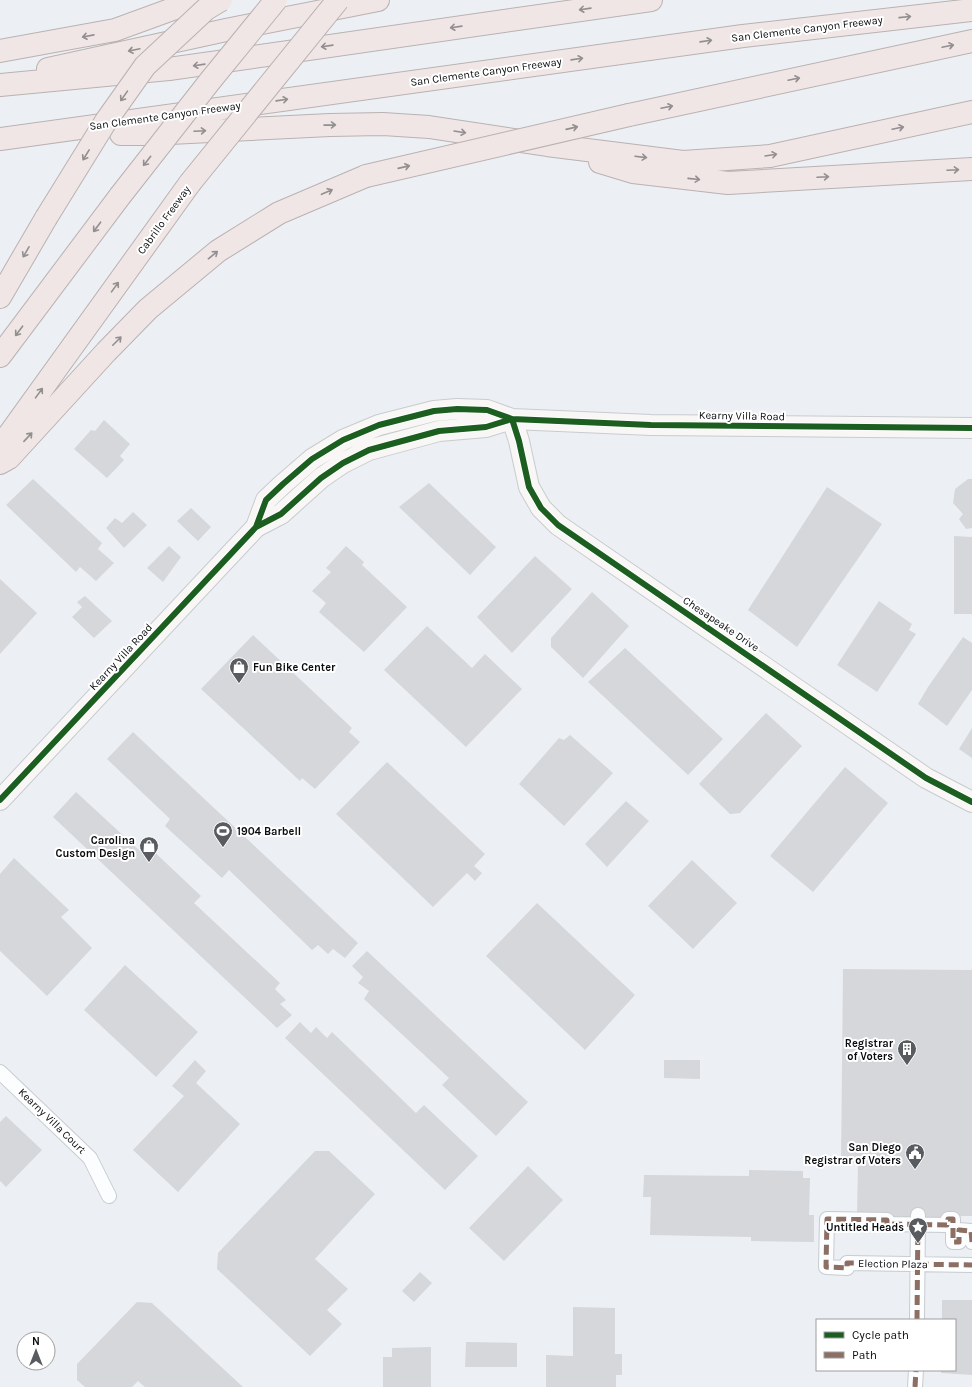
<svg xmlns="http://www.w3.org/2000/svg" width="972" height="1387" viewBox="0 0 972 1387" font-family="Karla,sans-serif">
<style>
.building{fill:#d5d7da}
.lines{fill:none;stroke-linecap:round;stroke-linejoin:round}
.street-casing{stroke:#c8cbcf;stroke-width:16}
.secondary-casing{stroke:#c8cbcf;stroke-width:22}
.highway-casing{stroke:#bab1b1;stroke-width:24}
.street{stroke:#fcfdfe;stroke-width:14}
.secondary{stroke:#f9f6f6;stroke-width:20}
.highway{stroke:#efe6e5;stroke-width:22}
.highway-bridge-casing{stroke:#bab1b1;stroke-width:24;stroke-linecap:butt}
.highway-bridge{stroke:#efe6e5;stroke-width:22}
.quiet{stroke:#8d6e63;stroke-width:5;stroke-dasharray:10 5;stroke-linecap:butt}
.cycleway-casing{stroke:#fff;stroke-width:8}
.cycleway{stroke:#1b5e20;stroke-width:6}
.oneway{stroke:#938e8f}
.labels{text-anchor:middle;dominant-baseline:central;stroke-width:4;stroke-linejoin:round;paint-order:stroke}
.street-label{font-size:11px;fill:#090b0e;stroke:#fff}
.poi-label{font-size:11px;font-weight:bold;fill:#090b0e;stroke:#fff;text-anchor:end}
</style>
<rect width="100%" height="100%" fill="#ecf0f5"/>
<!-- building -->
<path class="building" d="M104,420L130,444L120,456L124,460L107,478L74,449L91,430L95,431Z
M33,479L102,543L98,549L114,563L96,581L80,567L76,572L6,505Z
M968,479H972V528L966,529L959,519L963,514L953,503L955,489Z
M429,483L496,547L470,575L399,507Z
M827,487L882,524L797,647L748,610Z
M191,508L211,527L198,541L177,521Z
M133,512L147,525L124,548L106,528L115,518L122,523Z
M954,536L972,537V614H954Z
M169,546L181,557L163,582L147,568Z
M346,546L364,562L362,565L407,607L364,652L319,612L326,603L312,591L331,572L326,568Z
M535,556L572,589L512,653L477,617Z
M0,579L37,613L0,654Z
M592,592L629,626L583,678L551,647V638Z
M85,596L112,621L94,638L72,617L82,607L77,602Z
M879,601L912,624L909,630L916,634L877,692L837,665Z
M427,626L472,668L485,654L522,689L466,747L384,670Z
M253,635L352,728L349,732L360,742L315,789L302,778L300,781L201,689Z
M963,637L972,643V690L947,726L918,704L928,687Z
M625,648L723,739L688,775L588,682Z
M766,713L802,746L740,813L730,814L699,784Z
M972,728V758L959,749Z
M133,732L358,943L345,958L333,949L328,954L318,945L312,950L229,870L222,878L165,826L170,819L107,759Z
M570,735L613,773L564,826L519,784L559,738L564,740Z
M387,762L485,854L474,866L482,873L475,881L467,873L433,907L336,814Z
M845,767L888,803L813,892L770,856Z
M76,792L140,851L147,845L201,896L194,903L280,983L275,989L286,1000L280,1004L292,1015L277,1028L53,817Z
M626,801L649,821L607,867L585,844Z
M14,858L69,910L61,917L92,948L47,996L0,951V874Z
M692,860L737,903L693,949L648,906Z
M537,903L635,995L585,1050L486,956Z
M367,951L528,1102L496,1136L442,1085L449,1078L364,999L369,991L358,983L363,977L352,966Z
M125,965L198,1032L156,1077L84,1010Z
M843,969L972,970V1216H948L947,1225L857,1215L858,1163L841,1162Z
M300,1022L311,1033L316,1027L327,1038L332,1032L416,1113L424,1105L478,1156L445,1190L285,1038Z
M195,1060L206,1071L196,1083L240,1124L178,1192L133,1150L184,1096L172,1086Z
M664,1060H700V1079L664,1078Z
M6,1116L42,1150L6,1187L0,1181V1122Z
M315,1151H329L375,1194L315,1259L348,1289L327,1310L342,1324L310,1356L217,1269L218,1253Z
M528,1166L563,1200L504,1261L469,1228Z
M749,1170L803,1171V1178H810L809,1215H814V1242L751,1241V1237L650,1235L651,1197H643L644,1175L749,1176Z
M420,1272L432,1283L414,1302L402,1291Z
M942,1300H972V1375L941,1373V1370H955V1320H942Z
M137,1302L152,1303L243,1387H145L138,1381L132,1387H85L77,1380V1364Z
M573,1307L615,1308V1354H622V1375H616V1387H546V1355L573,1356Z
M466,1342L517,1343V1367H465Z
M431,1347V1387H383V1357H392V1348Z"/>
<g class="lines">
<defs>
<path id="street" d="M0,1072L90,1158L109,1196
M972,1242L971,1231L959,1230V1242H953V1219H948L947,1225L887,1224V1220L827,1219L826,1267L847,1268V1263L972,1265
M917,1320L918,1215
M915,1387L916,1370"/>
<path id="secondary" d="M512,419L519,441L529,487L541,508L558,525L926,778L972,802
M256,527L266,500L283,484L312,459L343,440L379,425L434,411L457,409L487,410L512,419
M0,800L256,527L281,514L321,478L343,463L369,450L439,431L486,427L512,419L651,425L972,428"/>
<path id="highway" d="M0,51L115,30L181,6L190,0
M48,69L226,30L378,0
M0,85L169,69L651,0
M629,115L972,41
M121,134H150L330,125L383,124L429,127L547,145L683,162L770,156L972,112
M0,139L743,36L972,10
M600,162L633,172L728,183L972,169
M0,297L46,218
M0,356L120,196
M0,447L190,183
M0,463L9,458L106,352L148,309L218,251L279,213L366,176"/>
</defs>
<!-- street casing -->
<use href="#street" class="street-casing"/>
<!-- secondary casing -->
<use href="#secondary" class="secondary-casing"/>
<!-- highway casing -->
<use href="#highway" class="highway-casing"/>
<!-- street -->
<use href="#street" class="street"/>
<!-- secondary -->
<use href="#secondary" class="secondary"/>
<!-- highway -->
<use href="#highway" class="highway"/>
<defs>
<path id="highway-bridge" d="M366,176L629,115
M190,183L338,0
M120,196L210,81L276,0
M46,218L106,121L145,66L206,9L221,0"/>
</defs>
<!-- highway-bridge casing -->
<use href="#highway-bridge" class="highway-bridge-casing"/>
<!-- highway-bridge -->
<use href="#highway-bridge" class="highway-bridge"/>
<!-- quiet -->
<path class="quiet" d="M972,1242L971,1231L959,1230V1242H953V1219H948L947,1225L887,1224V1220L827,1219L826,1267L847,1268V1263L972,1265
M917,1320L918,1215
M915,1387L916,1370"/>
<defs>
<path id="cycleway" d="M512,419L519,441L529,487L541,508L558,525L926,778L972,802
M256,527L266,500L283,484L312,459L343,440L379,425L434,411L457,409L487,410L512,419
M0,800L256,527L281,514L321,478L343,463L369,450L439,431L486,427L512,419L651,425L972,428"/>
</defs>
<!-- cycleway casing -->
<use href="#cycleway" class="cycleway-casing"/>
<!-- cycleway -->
<use href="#cycleway" class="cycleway"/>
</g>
<!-- one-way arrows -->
<defs><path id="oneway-shaft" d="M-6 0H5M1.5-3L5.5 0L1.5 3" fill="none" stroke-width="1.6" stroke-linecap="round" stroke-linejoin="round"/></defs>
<g class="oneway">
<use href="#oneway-shaft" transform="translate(585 9) rotate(172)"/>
<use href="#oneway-shaft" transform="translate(905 17) rotate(-6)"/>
<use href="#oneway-shaft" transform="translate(456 27) rotate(172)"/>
<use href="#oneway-shaft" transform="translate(88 36) rotate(169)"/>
<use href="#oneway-shaft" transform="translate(706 41) rotate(-8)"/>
<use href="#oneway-shaft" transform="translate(327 46) rotate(172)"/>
<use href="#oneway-shaft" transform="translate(948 46) rotate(-12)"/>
<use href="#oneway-shaft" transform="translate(134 50) rotate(168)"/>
<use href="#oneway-shaft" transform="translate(577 59) rotate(-8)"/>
<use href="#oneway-shaft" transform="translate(199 65) rotate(172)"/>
<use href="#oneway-shaft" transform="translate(794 79) rotate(-12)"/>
<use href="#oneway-shaft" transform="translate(124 96) rotate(125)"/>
<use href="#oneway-shaft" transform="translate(282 100) rotate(-8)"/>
<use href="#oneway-shaft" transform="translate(667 107) rotate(-12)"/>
<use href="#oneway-shaft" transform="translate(330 125) rotate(-1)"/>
<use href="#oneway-shaft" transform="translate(572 128) rotate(-13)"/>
<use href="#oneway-shaft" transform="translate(898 128) rotate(-12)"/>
<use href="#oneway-shaft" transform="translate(200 131) rotate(-3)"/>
<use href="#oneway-shaft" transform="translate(460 132) rotate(9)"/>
<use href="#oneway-shaft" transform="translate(86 155) rotate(122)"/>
<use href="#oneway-shaft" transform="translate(771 155) rotate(-9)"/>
<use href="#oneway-shaft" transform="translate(641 157) rotate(7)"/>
<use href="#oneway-shaft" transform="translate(147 161) rotate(128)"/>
<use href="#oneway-shaft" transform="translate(404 167) rotate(-13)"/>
<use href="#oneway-shaft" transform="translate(953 170) rotate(-3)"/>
<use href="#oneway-shaft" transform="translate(823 177) rotate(-3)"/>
<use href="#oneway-shaft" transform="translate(694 179) rotate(6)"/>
<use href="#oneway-shaft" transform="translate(327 192) rotate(-23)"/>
<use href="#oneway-shaft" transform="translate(97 227) rotate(127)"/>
<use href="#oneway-shaft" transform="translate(26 252) rotate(120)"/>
<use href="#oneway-shaft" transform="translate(213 255) rotate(-39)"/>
<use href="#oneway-shaft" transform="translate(115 287) rotate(-54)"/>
<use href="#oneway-shaft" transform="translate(19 331) rotate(127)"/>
<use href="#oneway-shaft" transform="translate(117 341) rotate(-45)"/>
<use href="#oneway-shaft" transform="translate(39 393) rotate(-54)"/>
<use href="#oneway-shaft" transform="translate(28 437) rotate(-47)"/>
</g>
<!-- icons -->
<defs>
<symbol id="shop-pin" viewBox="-11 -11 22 30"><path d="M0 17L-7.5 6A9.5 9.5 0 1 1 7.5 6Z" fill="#585b5f" stroke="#fff"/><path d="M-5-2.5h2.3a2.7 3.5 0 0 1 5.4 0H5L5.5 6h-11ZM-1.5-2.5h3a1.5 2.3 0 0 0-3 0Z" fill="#fff"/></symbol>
<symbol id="stadium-pin" viewBox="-11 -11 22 30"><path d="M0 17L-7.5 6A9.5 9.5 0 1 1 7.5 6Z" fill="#585b5f" stroke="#fff"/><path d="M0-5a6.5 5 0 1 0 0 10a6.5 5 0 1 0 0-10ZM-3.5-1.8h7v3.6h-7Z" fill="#fff"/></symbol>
<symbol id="building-pin" viewBox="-11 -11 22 30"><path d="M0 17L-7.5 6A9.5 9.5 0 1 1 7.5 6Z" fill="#585b5f" stroke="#fff"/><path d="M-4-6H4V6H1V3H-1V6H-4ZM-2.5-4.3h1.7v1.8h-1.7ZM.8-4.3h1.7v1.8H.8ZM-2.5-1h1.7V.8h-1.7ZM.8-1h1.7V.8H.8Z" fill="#fff"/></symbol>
<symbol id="civic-pin" viewBox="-11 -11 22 30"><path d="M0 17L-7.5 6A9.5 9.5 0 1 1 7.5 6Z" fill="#585b5f" stroke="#fff"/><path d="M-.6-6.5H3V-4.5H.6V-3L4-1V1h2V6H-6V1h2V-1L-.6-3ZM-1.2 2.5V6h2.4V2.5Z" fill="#fff"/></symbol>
<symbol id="sight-pin" viewBox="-11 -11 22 30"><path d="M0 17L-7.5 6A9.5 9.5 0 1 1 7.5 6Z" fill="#585b5f" stroke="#fff"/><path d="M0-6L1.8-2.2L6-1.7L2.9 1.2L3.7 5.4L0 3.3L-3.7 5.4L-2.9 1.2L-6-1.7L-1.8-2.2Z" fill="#fff"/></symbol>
</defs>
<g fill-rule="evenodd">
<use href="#shop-pin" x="228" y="656" width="22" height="30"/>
<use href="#stadium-pin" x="212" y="820" width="22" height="30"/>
<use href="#shop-pin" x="138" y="835" width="22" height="30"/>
<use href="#building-pin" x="896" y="1038" width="22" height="30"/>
<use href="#civic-pin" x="904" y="1142" width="22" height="30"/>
<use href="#sight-pin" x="907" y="1216" width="22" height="30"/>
</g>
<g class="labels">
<!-- street labels -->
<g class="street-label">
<text transform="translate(807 29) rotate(-7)">San Clemente Canyon Freeway</text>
<text transform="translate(486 72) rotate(-8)">San Clemente Canyon Freeway</text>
<text transform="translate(165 116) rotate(-8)">San Clemente Canyon Freeway</text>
<text transform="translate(164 220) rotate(-54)">Cabrillo Freeway</text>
<text transform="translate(742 416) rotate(1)">Kearny Villa Road</text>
<text transform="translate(721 624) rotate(34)">Chesapeake Drive</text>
<text transform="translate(121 657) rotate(-47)">Kearny Villa Road</text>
<text transform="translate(52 1121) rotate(44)">Kearny Villa Court</text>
<text transform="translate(893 1264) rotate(1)">Election Plaza</text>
</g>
<!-- poi labels -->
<g class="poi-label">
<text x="253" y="667" text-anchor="start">Fun Bike Center</text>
<text x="237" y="831" text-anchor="start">1904 Barbell</text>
<text x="135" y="840">Carolina<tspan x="135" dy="13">Custom Design</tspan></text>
<text x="893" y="1043">Registrar<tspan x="893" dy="13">of Voters</tspan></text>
<text x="901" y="1147">San Diego<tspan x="901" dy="13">Registrar of Voters</tspan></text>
<text x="904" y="1227">Untitled Heads</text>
</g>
</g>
<!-- legend -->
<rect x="816" y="1319" width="140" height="52" fill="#ffffff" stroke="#9d9d9f"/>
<rect x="824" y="1332" width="20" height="6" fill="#1b5e20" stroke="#9d9d9f"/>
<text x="852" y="1339" font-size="12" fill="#090b0e">Cycle path</text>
<rect x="824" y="1352" width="20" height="6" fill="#8d6e63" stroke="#9d9d9f"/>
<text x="852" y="1359" font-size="12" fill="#090b0e">Path</text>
<!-- north arrow -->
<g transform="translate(36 1351)"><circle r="19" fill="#ffffff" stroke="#9d9d9f"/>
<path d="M0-3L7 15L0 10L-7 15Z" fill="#585b5f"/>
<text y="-6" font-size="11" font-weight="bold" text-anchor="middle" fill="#090b0e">N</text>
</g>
</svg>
